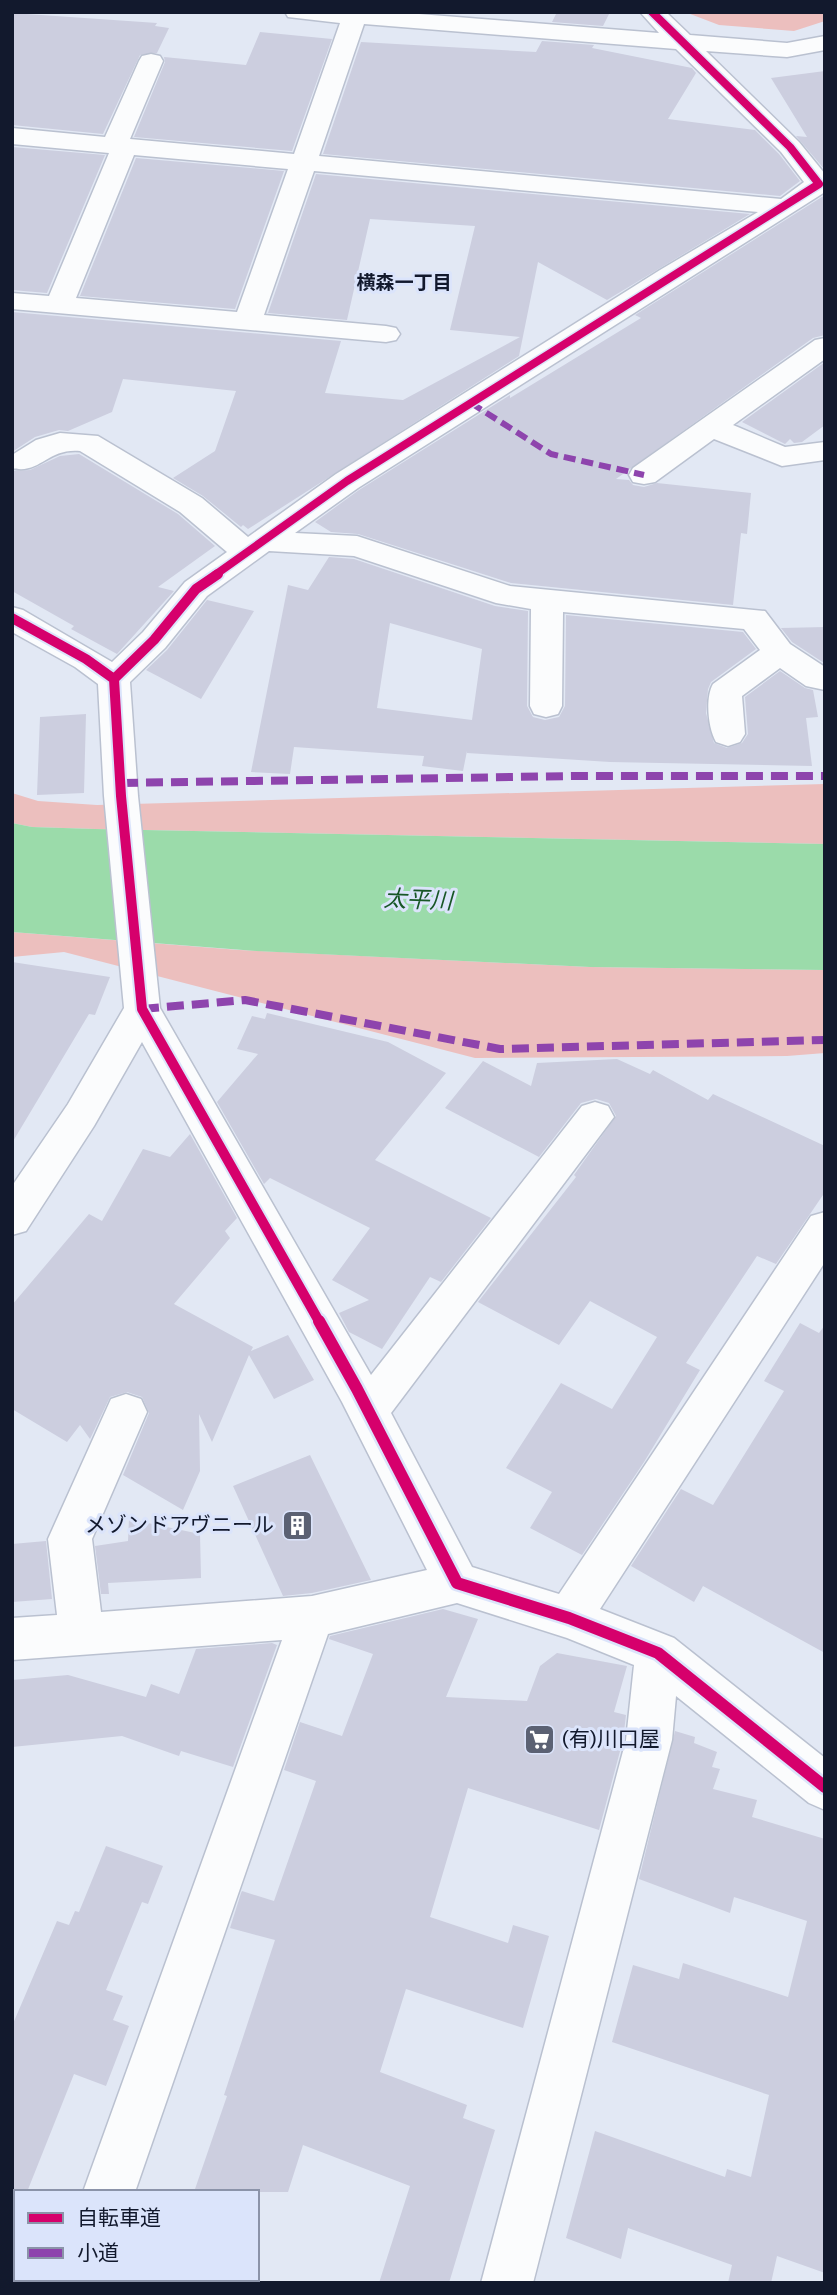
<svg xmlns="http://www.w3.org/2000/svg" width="837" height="2295" viewBox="0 0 837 2295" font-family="'Roboto Serif','Noto Sans JP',serif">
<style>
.green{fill:#ecbfbe}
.water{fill:#9bdbaa}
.building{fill:#cccedf;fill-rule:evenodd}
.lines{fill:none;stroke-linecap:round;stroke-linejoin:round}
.minor-casing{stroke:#bac1d0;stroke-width:3}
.minor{fill:#fbfcfd;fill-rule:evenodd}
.quiet-far1{stroke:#8e44ad;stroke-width:6;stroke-dasharray:12 6;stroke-linecap:butt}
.quiet{stroke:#8e44ad;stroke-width:8;stroke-dasharray:17 8;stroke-linecap:butt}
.cycleway-far2-casing{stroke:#dbe4fb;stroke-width:11}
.cycleway-far1-casing{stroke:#dbe4fb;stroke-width:14}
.cycleway-casing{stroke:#dbe4fb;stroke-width:17}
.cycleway-far2{stroke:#d6006c;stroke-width:8}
.cycleway-far1{stroke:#d6006c;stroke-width:10}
.cycleway{stroke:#d6006c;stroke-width:12}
.labels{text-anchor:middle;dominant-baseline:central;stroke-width:6;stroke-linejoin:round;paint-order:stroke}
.far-neighbourhood-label{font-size:19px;font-weight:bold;fill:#12192d;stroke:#dbe4fb}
.poi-label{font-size:21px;fill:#12192d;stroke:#dbe4fb;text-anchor:end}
.water-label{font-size:23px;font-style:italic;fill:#185727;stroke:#dbe4fb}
</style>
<rect width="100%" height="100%" fill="#e2e8f4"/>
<!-- green -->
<path class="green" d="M685,12H825V21L794,31L719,25Z
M825,784V844L95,829L32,827L12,823V793L38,801L97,805Z
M12,932L239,950L590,967L825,970V1053L787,1056L475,1058L64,952L12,957Z"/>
<!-- water -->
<path class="water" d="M12,823L32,827L95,829L825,844V970L590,967L256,951L12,932Z"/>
<!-- building -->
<path class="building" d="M557,12H610L603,26L552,22Z
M12,13L157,23L155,26L169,28L157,53L140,55L103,134L12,125Z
M260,32L332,39L292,151L134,137L165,62L164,57L246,65Z
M542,41L594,45L592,48L692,68L696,73L668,119L755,130L779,154L800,181L780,196L323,154L361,42L536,52Z
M825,71V170L796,136L807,137L771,78Z
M12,147L105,155L47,293L12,290Z
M136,158L284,171L235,309L80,296Z
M316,174L750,214L607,300L538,262L519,356L248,529L243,525L241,527L203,496L173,478L215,451L236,391L123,379L112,412L68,431L59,430L35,437L12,452V312L341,341L325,393L403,400L520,337L450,330L475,226L370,219L347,320L268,313Z
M825,195V335L813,338L616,479L629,480L633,485L644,487L657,483L751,493L747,534L741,533L733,605L511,583L358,534L331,532L315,522L359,490L510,395V398L641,318L635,315Z
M825,362V425L802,442L794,443L790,439L785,444L742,422Z
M79,454L178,514L215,546L158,587L174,591L117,654L71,629L74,626L12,591V471L30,470L60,456Z
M329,557L354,559L495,606L528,611L527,706L533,717L545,720L559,717L565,706L566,615L743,632L756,649L711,682L708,689L706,713L714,743L727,748L742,743L748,734L745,697L780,671L805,688L813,690L818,717L806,718L812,766L610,762L467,753V751L463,771L422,766L424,756L294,747L290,774L251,772L288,585L308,590ZM390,623L482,649L472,720L377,708Z
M207,600L254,611L201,699L146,670L167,650Z
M825,627L824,663L792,642L781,628Z
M86,714L84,793L37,795L40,717Z
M12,962L110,977L95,1015L89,1014L12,1143Z
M267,1013L388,1042L446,1073L375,1160L491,1218L441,1282L430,1277L382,1349L349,1332L339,1313L369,1300L332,1280L370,1228L270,1178L264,1184L217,1102L258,1054L237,1049L252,1016L265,1019Z
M617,1059L650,1074L653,1070L708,1100L713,1094L825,1146V1192L776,1264L757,1256L686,1363L700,1370L644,1462L582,1555L530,1528L552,1492L506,1468L561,1383L612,1409L657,1337L590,1301L559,1345L478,1302L576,1177L574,1175L616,1116L609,1103L596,1099L581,1103L539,1157L445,1108L483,1061L531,1086L537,1063Z
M190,1134L237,1218L225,1231L230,1238L174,1304L253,1347L251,1351L288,1335L314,1380L274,1399L249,1355L212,1442L199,1414L200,1471L183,1510L123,1475L149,1413L142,1397L127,1392L110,1397L90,1439L80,1425L67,1442L12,1409V1305L89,1214L102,1221L143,1149L170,1157Z
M800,1323L819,1333L825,1325V1653L703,1586L694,1602L631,1566L681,1489L713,1505L784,1391L764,1381Z
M310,1455L371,1580L312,1593L283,1596L233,1486Z
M129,1519L200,1534L201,1578L108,1583L109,1594H101L95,1546L128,1541Z
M46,1541L52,1599L12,1602V1544Z
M443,1609L478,1619L446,1697L527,1701L540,1666L557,1653L627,1666L614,1712L626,1715L623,1740L599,1830L468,1788L430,1917L508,1943L513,1925L549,1936L523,2028L406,1989L380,2072L467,2105L463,2118L495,2130L449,2283H379L410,2186L303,2145L288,2192H194L227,2096L224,2095L275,1940L230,1928L241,1893L242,1891L274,1901L316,1781L284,1770L300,1722L342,1736L373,1654L329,1639L330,1636Z
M272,1643L277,1645L233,1767L181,1751L179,1756L122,1736L12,1747V1680L68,1675L146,1697L151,1684L179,1694L196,1649Z
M675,1731L695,1737L694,1743L717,1752L712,1767L720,1769L713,1789L757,1800L752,1817L825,1839V2273L777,2256L771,2283H728L732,2265L628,2228L621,2259L566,2238L595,2131L725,2177L727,2169L751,2177L769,2095L612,2042L633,1965L679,1979L683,1963L788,1997L807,1921L734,1897L730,1913L639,1879Z
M106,1846L163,1866L148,1904L142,1902L106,1990L123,1996L113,2020L129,2026L106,2086L74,2074L27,2192H16V2220L12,2223V2026L57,1921L69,1925L75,1911L79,1912Z"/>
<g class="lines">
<defs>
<path id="minor" d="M285,12H394L659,33L640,12H666L690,35L787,43L825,36V50L787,57L706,51L799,142L825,174V192L358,488L295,533L357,536L510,586L765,611L790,644L825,667V690L806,686L780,668L742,696L745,734L740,742L728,746L716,742C708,728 705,698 713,684L760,650L744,629L563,612L562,706L558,714L546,717L534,714L530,706L531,609L496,603L354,556L269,551L207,596L165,648L130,682L138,796L160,1008L371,1375L582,1106L595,1102L608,1106L614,1117L391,1413L472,1567L559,1594L811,1216L825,1212V1262L600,1609L674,1638L825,1758V1810L809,1803L676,1696L672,1740L533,2283H481L626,1740L634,1665L567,1638L457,1603L328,1634L135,2192H83L282,1640L12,1660V1618L57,1615L48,1539L111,1399L126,1394L141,1399L147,1412L92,1539L101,1612L312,1596L427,1570L342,1402L142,1042L94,1126L26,1231L12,1235V1186L68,1104L124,1008L104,796L98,684L75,667L12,632V607L23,610L112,662L143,632L185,582L227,552L180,512L80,451C47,448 40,475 12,468V455L36,440L60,433L98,436L202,498L248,537L336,474L660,270L758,212L314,171L264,315L386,326L396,328L400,334L396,340L386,342L12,309V293L49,296L109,153L12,144V128L105,137L139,61L142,56L151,54L160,56L163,61L130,139L294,154L340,23L288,17ZM364,24L676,49L781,152L804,182L781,199L319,156ZM134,155L288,169L237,312L76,298Z
M825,338V359L733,425L785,447L825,442V460L782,466L714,439L655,482L644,484L633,482L629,475L633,468L815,340Z
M51,2279H104L103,2283H50Z"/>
</defs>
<!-- minor casing -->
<use href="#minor" class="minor-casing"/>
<!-- minor -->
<use href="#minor" class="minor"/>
<!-- quiet-far1 -->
<path class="quiet-far1" d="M471,403L551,454L644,475"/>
<!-- quiet -->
<path class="quiet" d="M121,783L578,776H825
M142,1009L245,1000L500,1049L825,1040"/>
<defs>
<path id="cycleway-far2" d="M215,575L347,481L819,184L790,147L652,12"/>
<path id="cycleway-far1" d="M12,618L86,659L114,679L121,796L142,1009L320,1323
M114,679L154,640L196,589L218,574"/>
<path id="cycleway" d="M319,1321L357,1389L457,1583L569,1618L658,1653L825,1787"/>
</defs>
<!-- cycleway-far2 casing -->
<use href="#cycleway-far2" class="cycleway-far2-casing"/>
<!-- cycleway-far1 casing -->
<use href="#cycleway-far1" class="cycleway-far1-casing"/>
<!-- cycleway casing -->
<use href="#cycleway" class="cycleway-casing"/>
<!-- cycleway-far2 -->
<use href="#cycleway-far2" class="cycleway-far2"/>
<!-- cycleway-far1 -->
<use href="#cycleway-far1" class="cycleway-far1"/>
<!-- cycleway -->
<use href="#cycleway" class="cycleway"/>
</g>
<!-- icons -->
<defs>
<symbol id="building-square" viewBox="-11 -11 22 22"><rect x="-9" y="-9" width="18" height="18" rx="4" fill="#5b6173" stroke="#dbe4fb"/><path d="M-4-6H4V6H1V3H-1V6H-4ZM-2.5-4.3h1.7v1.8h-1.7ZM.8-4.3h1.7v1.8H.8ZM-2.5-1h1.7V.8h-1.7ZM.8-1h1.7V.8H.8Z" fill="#fff"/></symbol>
<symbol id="supermarket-square" viewBox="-11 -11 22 22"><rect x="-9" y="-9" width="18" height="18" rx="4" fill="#5b6173" stroke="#dbe4fb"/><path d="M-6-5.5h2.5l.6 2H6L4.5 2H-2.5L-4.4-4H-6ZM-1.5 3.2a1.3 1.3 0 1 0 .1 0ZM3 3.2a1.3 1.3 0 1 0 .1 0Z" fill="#fff"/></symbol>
</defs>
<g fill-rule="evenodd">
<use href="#building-square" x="280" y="1508" width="35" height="35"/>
<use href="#supermarket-square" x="522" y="1722" width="35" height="35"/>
</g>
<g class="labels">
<!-- far-neighbourhood labels -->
<g class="far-neighbourhood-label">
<text x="404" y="282">横森一丁目</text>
</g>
<!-- poi labels -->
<g class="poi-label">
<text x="274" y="1525">メゾンドアヴニール</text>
<text x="562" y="1739" text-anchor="start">(有)川口屋</text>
</g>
<!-- water labels -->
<g class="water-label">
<text transform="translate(418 900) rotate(2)">太平川</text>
</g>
</g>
<!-- border -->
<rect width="837" height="2295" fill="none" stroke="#12192d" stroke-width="28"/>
<!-- legend -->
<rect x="14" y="2190" width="245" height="91" fill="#dbe4fb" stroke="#8b93a9" stroke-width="2"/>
<rect x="28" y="2213" width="35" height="10" fill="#d6006c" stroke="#8b93a9" stroke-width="2"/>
<text x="77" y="2225" font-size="21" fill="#12192d">自転車道</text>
<rect x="28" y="2248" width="35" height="10" fill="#8e44ad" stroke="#8b93a9" stroke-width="2"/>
<text x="77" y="2260" font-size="21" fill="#12192d">小道</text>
</svg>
